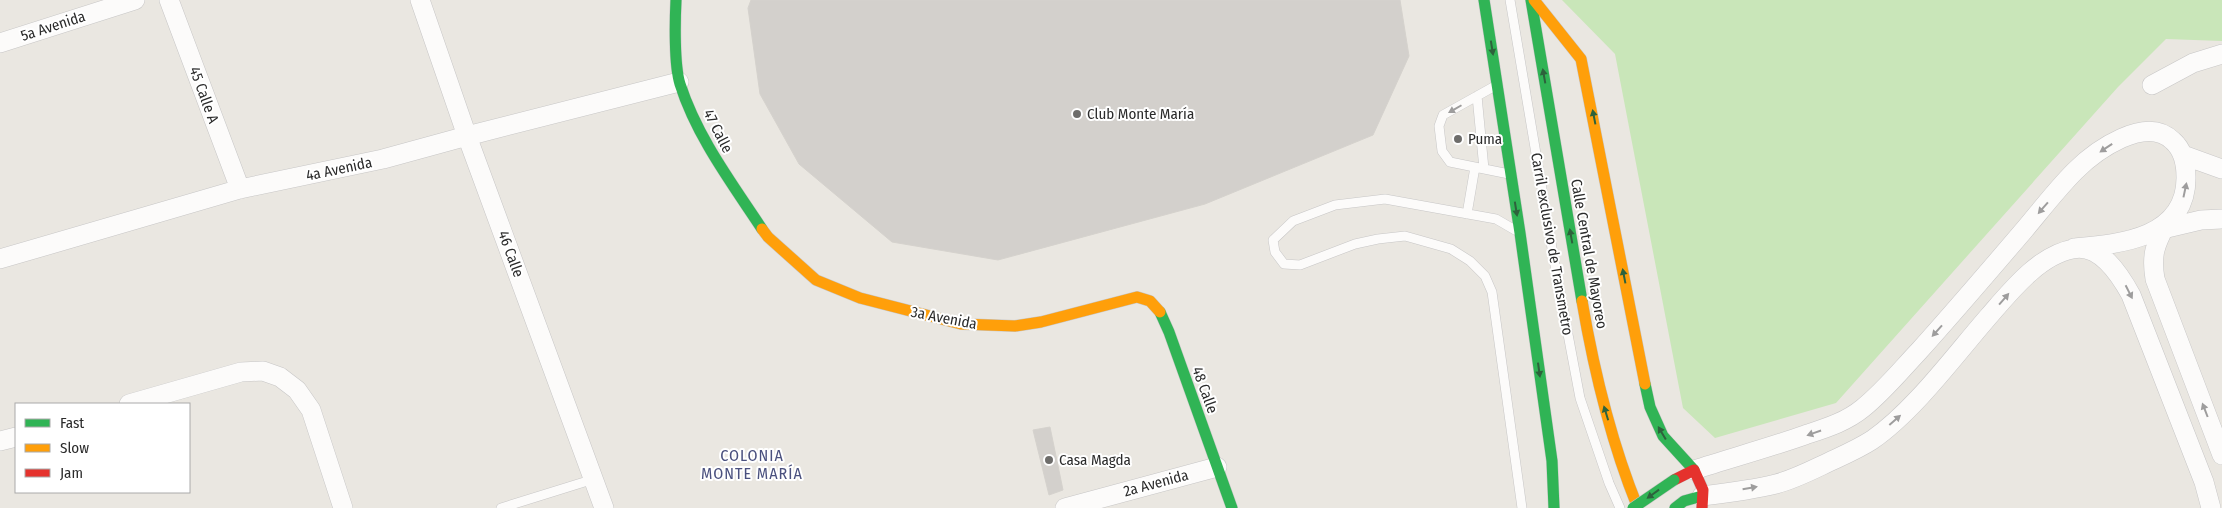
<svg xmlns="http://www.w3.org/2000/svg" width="2222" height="508" viewBox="0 0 2222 508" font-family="'Fira Sans Condensed',sans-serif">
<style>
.green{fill:#c9e6b9}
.building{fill:#d3d0cc;stroke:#d5d2cd}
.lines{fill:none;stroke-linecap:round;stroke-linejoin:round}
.lane-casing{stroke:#c7c6c6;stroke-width:10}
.street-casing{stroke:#c7c6c6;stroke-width:20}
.fast-casing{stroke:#c7c6c6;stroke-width:12}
.slow-casing{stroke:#c7c6c6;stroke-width:12}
.jam-casing{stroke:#c7c6c6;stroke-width:12}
.lane{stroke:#fcfbfa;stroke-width:9}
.street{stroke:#fcfbfa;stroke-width:19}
.fast{stroke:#30b455;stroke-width:11}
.slow{stroke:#ff9f0a;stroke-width:11}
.jam{stroke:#e5322d;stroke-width:11}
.fast-bridge-casing{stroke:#c5c4c2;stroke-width:12;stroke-linecap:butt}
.fast-bridge{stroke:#30b455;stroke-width:11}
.oneway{fill:#2d623c}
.oneway2{fill:#9e9d9d}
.poi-dot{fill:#6e6d6b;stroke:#fff;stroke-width:2}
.labels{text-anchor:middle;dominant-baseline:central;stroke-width:4;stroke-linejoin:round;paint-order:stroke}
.street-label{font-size:15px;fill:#2b2b2b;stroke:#fff}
.poi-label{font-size:15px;fill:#2b2b2b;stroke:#fff;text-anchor:start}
.neighbourhood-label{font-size:16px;letter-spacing:1px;fill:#4a507e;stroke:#fff}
</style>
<rect width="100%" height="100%" fill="#eae7e1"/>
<!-- green -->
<path class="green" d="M1562,0H2222V41L2166,39L2118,87L1836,403L1715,438L1683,408L1615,54Z"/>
<!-- building -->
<path class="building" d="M751,0H1400L1409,56L1373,135L1205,204L998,260L892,242L799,164L760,94L748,8Z
M1050,427L1063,490L1049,495L1033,430Z"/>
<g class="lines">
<defs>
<path id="lane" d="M1510,0L1554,260L1580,398L1609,483L1620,508
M1495,86L1443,115L1439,126L1442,151L1450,162L1509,174
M1477,96L1484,169
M1467,214L1475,167
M1515,230L1496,219L1385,199L1335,205L1293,221L1273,240L1275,252L1284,264L1300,265L1355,244L1378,239L1405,236L1451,249L1470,261L1485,276L1492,292L1522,508
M501,508L594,479"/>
<path id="street" d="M169,0L240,189
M420,0L467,136L604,508
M0,43L135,0
M2152,85L2193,63L2222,54
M2183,155L2222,169
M2166,224C2155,245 2151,255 2155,279L2222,455
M2163,229L2201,220L2222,219
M0,259L240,189L383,159L467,136L679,82
M129,404L241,372L263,371L280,377L297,390L311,410L343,508
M0,441L16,437
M1694,470C1731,458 1768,448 1805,435C1826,428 1846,422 1863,408C1884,391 1901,370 1919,351C1955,311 1990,270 2025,229C2041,210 2057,189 2075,171C2095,151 2146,114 2173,141C2183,150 2186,165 2186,177C2187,239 2118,244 2074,248
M1702,496C1727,493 1752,490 1776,484C1795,479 1812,470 1829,462C1844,455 1858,449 1872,440C1914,411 1955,355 1989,316C2010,292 2039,255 2073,249C2100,243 2120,275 2131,295L2204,482L2211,508
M1065,508L1217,467"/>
<path id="fast" d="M676,0C675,20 674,65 680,84C697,137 731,182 762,229
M1484,0L1520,233L1552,461L1554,508
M1531,0L1582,301
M1160,312L1169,332L1232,508
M1645,384L1650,407L1663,436L1694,470
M1675,508L1684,501L1702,496"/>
<path id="slow" d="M1534,0L1581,59L1645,384
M762,229L768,237L816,280L860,298L961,324L1015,326L1041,322L1137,297L1150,301L1160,312
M1582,301C1594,371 1611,442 1638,508"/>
<path id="jam" d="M1674,480L1694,470L1703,490L1702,508"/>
</defs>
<!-- lane casing -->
<use href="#lane" class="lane-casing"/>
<!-- street casing -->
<use href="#street" class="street-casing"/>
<!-- fast casing -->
<use href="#fast" class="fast-casing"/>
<!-- slow casing -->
<use href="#slow" class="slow-casing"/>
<!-- jam casing -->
<use href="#jam" class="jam-casing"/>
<!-- lane -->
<use href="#lane" class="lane"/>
<!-- street -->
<use href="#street" class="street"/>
<!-- fast -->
<use href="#fast" class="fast"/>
<!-- slow -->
<use href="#slow" class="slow"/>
<!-- jam -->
<use href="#jam" class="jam"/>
<defs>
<path id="fast-bridge" d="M1633,508L1674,480"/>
</defs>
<!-- fast-bridge casing -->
<use href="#fast-bridge" class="fast-bridge-casing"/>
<!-- fast-bridge -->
<use href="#fast-bridge" class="fast-bridge"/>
</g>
<!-- one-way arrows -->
<defs><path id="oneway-solid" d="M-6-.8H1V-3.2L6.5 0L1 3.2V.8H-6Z" transform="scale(1.25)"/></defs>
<g class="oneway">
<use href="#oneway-solid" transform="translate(1492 48) rotate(81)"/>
<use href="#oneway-solid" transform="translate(1544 76) rotate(-100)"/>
<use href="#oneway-solid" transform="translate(1594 117) rotate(-101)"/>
<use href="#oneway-solid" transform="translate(1516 209) rotate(81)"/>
<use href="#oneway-solid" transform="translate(1571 236) rotate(-100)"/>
<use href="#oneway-solid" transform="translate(1624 276) rotate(-101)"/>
<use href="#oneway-solid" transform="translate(1539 370) rotate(82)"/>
<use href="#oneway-solid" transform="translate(1606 413) rotate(-107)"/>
<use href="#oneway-solid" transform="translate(1662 433) rotate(-121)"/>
<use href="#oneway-solid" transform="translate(1653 494) rotate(144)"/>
</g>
<g class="oneway2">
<use href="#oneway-solid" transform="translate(1455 109) rotate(150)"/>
<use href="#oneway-solid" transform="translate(2106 148) rotate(146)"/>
<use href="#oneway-solid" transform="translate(2185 190) rotate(-78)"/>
<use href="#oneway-solid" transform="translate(2043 208) rotate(131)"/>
<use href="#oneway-solid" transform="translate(2129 292) rotate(63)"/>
<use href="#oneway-solid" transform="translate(2004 299) rotate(-49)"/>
<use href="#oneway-solid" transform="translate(1937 331) rotate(132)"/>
<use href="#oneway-solid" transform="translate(2205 410) rotate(-111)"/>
<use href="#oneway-solid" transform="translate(1895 420) rotate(-41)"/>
<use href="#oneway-solid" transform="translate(1814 433) rotate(161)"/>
<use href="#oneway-solid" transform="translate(1750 488) rotate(-10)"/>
</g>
<!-- markers -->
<g class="poi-dot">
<circle cx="1077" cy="114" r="5"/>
<circle cx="1458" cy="139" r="5"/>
<circle cx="1049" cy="460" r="5"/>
</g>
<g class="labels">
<!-- street labels -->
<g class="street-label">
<text transform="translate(53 26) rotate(-18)">5a Avenida</text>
<text transform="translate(204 95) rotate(70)">45 Calle A</text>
<text transform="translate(718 131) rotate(63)">47 Calle</text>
<text transform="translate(339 169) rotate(-12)">4a Avenida</text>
<text transform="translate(1552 244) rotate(80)">Carril exclusivo de Transmetro</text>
<text transform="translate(511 254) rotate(70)">46 Calle</text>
<text transform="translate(1589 254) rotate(80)">Calle Central de Mayoreo</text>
<text transform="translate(944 318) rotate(11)">3a Avenida</text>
<text transform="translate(1205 390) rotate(70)">48 Calle</text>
<text transform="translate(1156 483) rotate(-15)">2a Avenida</text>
</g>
<!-- poi labels -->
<g class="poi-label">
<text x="1087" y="114">Club Monte María</text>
<text x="1468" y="139">Puma</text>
<text x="1059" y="460">Casa Magda</text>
</g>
<!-- neighbourhood labels -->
<g class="neighbourhood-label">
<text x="752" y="455">COLONIA<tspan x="752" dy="18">MONTE MARÍA</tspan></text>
</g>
</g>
<!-- legend -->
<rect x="15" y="403" width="175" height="90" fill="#ffffff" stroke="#aaaaaa"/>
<rect x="25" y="419" width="25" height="8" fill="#30b455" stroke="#aaaaaa"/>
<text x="60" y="428" font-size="15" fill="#2b2b2b">Fast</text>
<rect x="25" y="444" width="25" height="8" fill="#ff9f0a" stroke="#aaaaaa"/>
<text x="60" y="453" font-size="15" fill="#2b2b2b">Slow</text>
<rect x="25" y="469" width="25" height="8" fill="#e5322d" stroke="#aaaaaa"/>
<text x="60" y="478" font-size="15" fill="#2b2b2b">Jam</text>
</svg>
